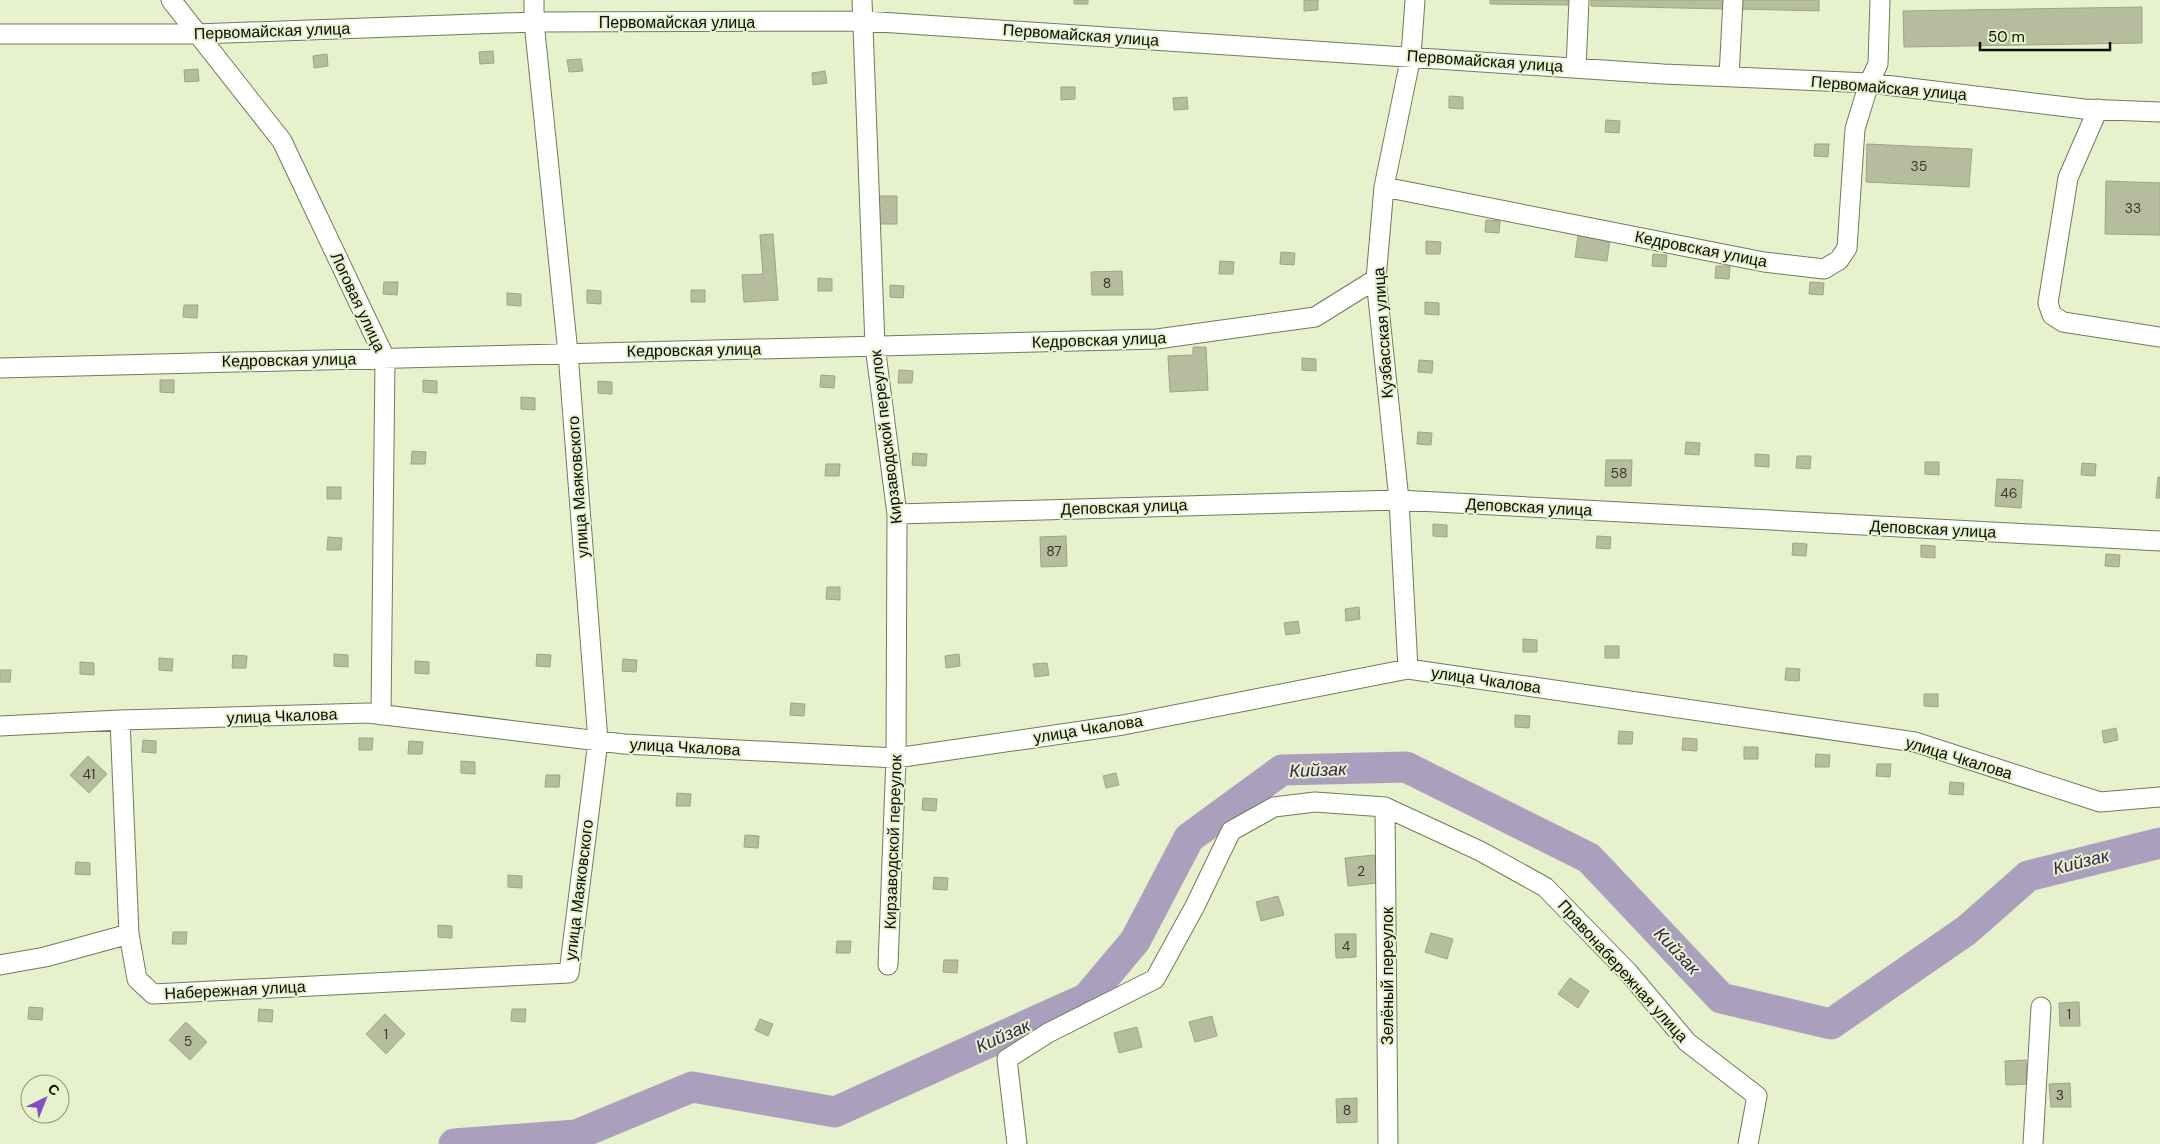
<svg xmlns="http://www.w3.org/2000/svg" width="2160" height="1144" viewBox="0 0 2160 1144" font-family="'DM Sans',sans-serif">
<style>
.lines{fill:none;stroke-linecap:round;stroke-linejoin:round}
.river{stroke:#aaa0be;stroke-width:31}
.building{fill:#b5bd9e;stroke:#9da583}
.minor-casing{stroke:#727a59;stroke-width:21}
.minor{stroke:#fff;stroke-width:19}
.labels{text-anchor:middle;dominant-baseline:central;stroke-width:4;stroke-linejoin:round;paint-order:stroke}
.number-label{font-size:14px;fill:#35392a}
.street-label{font-size:16px;fill:#0a0d03;stroke:#e7f1cc}
.water-label{font-size:18px;font-style:italic;fill:#36254e;stroke:#e7f1cc}
</style>
<rect width="100%" height="100%" fill="#e7f1cc"/>
<g class="lines">
<!-- river -->
<path class="river" d="M454,1144L576,1135L692,1087L835,1112L1087,998L1135,941L1189,838L1282,770L1406,767L1589,858L1721,998L1831,1024L1967,930L2028,876L2160,843"/>
</g>
<!-- building -->
<path class="building" d="M1074,0H1088V4H1074Z
M1304,0H1318V10L1304,11Z
M1490,0H1568V5L1490,4Z
M1591,0H1722L1723,9L1591,6Z
M1741,0H1819V11L1741,9Z
M2142,7V43L1904,47L1903,11Z
M493,51L494,63L480,64L479,52Z
M327,54L328,66L314,68L313,56Z
M581,59L583,71L569,72L567,60Z
M198,69L199,81L185,82L184,70Z
M825,71L827,83L813,85L812,73Z
M1061,87H1075V99L1061,100Z
M1449,96L1463,97V109L1449,108Z
M1187,97L1188,109L1174,110L1173,98Z
M1606,120L1620,121L1619,133L1605,132Z
M1815,144H1829L1828,157L1814,156Z
M1867,144L1972,149L1969,187L1866,182Z
M2106,181L2160,183V235L2105,234Z
M872,196H897V224H872Z
M1486,220L1500,221L1499,233L1485,232Z
M773,234L778,300L744,302L742,275L763,274L760,235Z
M1578,235L1610,240L1607,261L1575,257Z
M1426,241L1441,242L1440,254H1426Z
M1281,252L1295,253L1294,265L1280,264Z
M1653,254L1667,255L1666,267L1652,266Z
M1220,261L1234,262L1233,274H1219Z
M1716,266H1730L1729,279L1715,278Z
M1122,271L1123,295H1092L1091,272Z
M818,278L832,279V291H818Z
M384,282H398L397,295L383,294Z
M1810,282L1824,283L1823,295L1809,294Z
M890,285L904,286L903,298L890,297Z
M587,290L601,291V304L587,303Z
M691,290H705V302H691Z
M507,293L521,294V306L507,305Z
M1425,302L1439,303V315L1425,314Z
M184,305H198L197,318L183,317Z
M1193,347H1206L1208,390L1170,392L1168,356L1193,355Z
M1302,358L1316,359V371L1302,370Z
M1419,360L1433,361L1432,373L1418,372Z
M899,370L913,371L912,383H898Z
M821,375L835,376L834,388L820,387Z
M160,380H174V393L160,392Z
M423,380L437,381V393L423,392Z
M598,381L612,382V394L598,393Z
M521,397L535,398V410L521,409Z
M1418,432L1432,433L1431,445L1417,444Z
M1686,442L1700,443L1699,455L1685,454Z
M412,451L426,452L425,464H411Z
M913,453L927,454L926,466L912,465Z
M1755,454L1769,455V467L1755,466Z
M1797,456H1811L1810,469L1796,468Z
M1606,460H1632L1631,486H1605Z
M1925,462H1939V475L1925,474Z
M2082,463L2096,464L2095,476L2081,475Z
M826,464H840L839,476H825Z
M2158,477H2160V498H2156Z
M1997,479L2023,480L2021,508L1995,506Z
M327,487H341V499H327Z
M1433,524L1447,525V537L1433,536Z
M1066,536L1067,566L1041,567L1040,537Z
M1597,536L1611,537L1610,549L1596,548Z
M328,537L342,538L341,550H327Z
M1793,543L1807,544L1806,556L1792,555Z
M1921,545L1935,546V558L1921,557Z
M2106,554L2120,555L2119,567L2105,566Z
M827,587H840V600L826,599Z
M1359,607L1360,619L1346,621L1345,609Z
M1298,621L1300,633L1286,635L1284,623Z
M1523,639L1537,640V652H1523Z
M1605,646H1619V658H1605Z
M334,654L348,655V667L334,666Z
M537,654L551,655L550,667L536,666Z
M959,654L960,666L946,668L945,656Z
M233,655L247,656L246,668H232Z
M159,658L173,659L172,671L159,670Z
M623,659L637,660L636,672L622,671Z
M415,661L429,662V674L415,673Z
M80,662L94,663V675L80,674Z
M1047,663L1049,675L1035,677L1033,664Z
M1786,668L1800,669L1799,681L1785,680Z
M0,670H11L10,682H0Z
M1924,694H1938V707L1924,706Z
M791,703L805,704L804,716L790,715Z
M1515,715L1530,716L1529,728L1515,727Z
M2116,728L2118,740L2104,743L2102,731Z
M1619,731L1633,732L1632,744H1618Z
M359,738H373L372,750H359Z
M1683,738L1697,739V751L1682,750Z
M143,740L156,741V753L142,752Z
M409,741L423,742L422,754H408Z
M1744,747H1758V759H1744Z
M1816,754L1830,755L1829,767H1815Z
M88,756L107,774L89,793L70,775Z
M461,761L475,762V774L461,773Z
M1877,764H1891L1890,777L1876,776Z
M1116,773L1119,785L1106,788L1103,776Z
M546,775H560L559,787H545Z
M1950,782L1964,783L1963,795L1949,794Z
M677,793L691,794L690,806H676Z
M923,798L937,799L936,811L922,810Z
M745,835L759,836L758,848L744,847Z
M1374,855L1377,883L1348,886L1345,858Z
M76,862L90,863V875L75,874Z
M508,875L522,876V888L508,887Z
M934,877L948,878L947,890L933,889Z
M1278,896L1284,915L1261,921L1256,902Z
M438,925L452,926V938L438,937Z
M173,932H187L186,944H172Z
M1431,933L1453,939L1447,959L1425,952Z
M1335,934H1356V957L1336,958Z
M837,941H851L850,953H836Z
M944,960H958L957,973L943,972Z
M1570,978L1589,991L1578,1008L1558,994Z
M2079,1002L2080,1026H2060L2059,1003Z
M29,1007L43,1008L42,1020L28,1019Z
M259,1009L273,1010L272,1022L258,1021Z
M512,1009H526L525,1022L511,1021Z
M385,1014L405,1034L386,1054L366,1034Z
M1212,1016L1217,1036L1195,1042L1189,1022Z
M760,1019L773,1024L768,1036L755,1030Z
M186,1022L207,1042L190,1060L169,1040Z
M1137,1027L1142,1047L1119,1053L1114,1033Z
M2026,1060L2027,1084L2006,1085L2005,1061Z
M2070,1083L2071,1107H2051L2049,1084Z
M1357,1098V1122L1337,1123L1336,1099Z"/>
<g class="lines">
<defs>
<path id="minor" d="M171,0L282,141L385,358L381,715
M862,0L875,346L897,514L896,758L888,965
M0,34H196L534,22L864,21L1663,74L1869,83L2084,109L2160,112
M1576,68L1579,0
M1729,77L1733,0
M2098,109L2068,178L2048,303L2052,315L2063,322L2160,337
M1384,187L1764,262L1824,269L1839,260L1847,248L1855,129L1869,83L1878,64L1880,0
M0,368L1157,339L1315,317L1376,279
M897,514L1399,500L2160,541
M1408,669L1399,500L1376,279L1384,187L1411,56L1415,0
M120,720L129,934L137,979L153,994L569,973L598,741L568,353L534,22V0
M0,726L120,720L368,713L624,744L896,758L1123,725L1408,669L1915,742L2100,802L2160,797
M1385,807L1388,1144
M0,965L45,957L129,934
M1017,1144L1007,1059L1048,1033L1155,979L1195,906L1231,831L1274,807L1315,802L1385,807L1480,851L1545,887L1628,972L1687,1042L1757,1096L1748,1144
M2033,1144L2041,1007"/>
</defs>
<!-- minor casing -->
<use href="#minor" class="minor-casing"/>
<!-- minor -->
<use href="#minor" class="minor"/>
</g>
<g class="labels">
<!-- number labels -->
<g class="number-label">
<text x="1919" y="166">35</text>
<text x="2133" y="208">33</text>
<text x="1107" y="283">8</text>
<text x="1619" y="473">58</text>
<text x="2009" y="493">46</text>
<text x="1054" y="551">87</text>
<text x="89" y="774">41</text>
<text x="1361" y="871">2</text>
<text x="1346" y="946">4</text>
<text x="2069" y="1014">1</text>
<text x="386" y="1034">1</text>
<text x="188" y="1041">5</text>
<text x="2060" y="1095">3</text>
<text x="1347" y="1110">8</text>
</g>
<!-- street labels -->
<g class="street-label">
<text x="677" y="22">Первомайская улица</text>
<text transform="translate(272 31) rotate(-2)">Первомайская улица</text>
<text transform="translate(1081 35) rotate(4)">Первомайская улица</text>
<text transform="translate(1485 61) rotate(4)">Первомайская улица</text>
<text transform="translate(1889 88) rotate(5)">Первомайская улица</text>
<text transform="translate(1701 249) rotate(11)">Кедровская улица</text>
<text transform="translate(358 302) rotate(65)">Логовая улица</text>
<text transform="translate(1383 333) rotate(-94)">Кузбасская улица</text>
<text transform="translate(1099 340) rotate(-2)">Кедровская улица</text>
<text transform="translate(694 350) rotate(-1)">Кедровская улица</text>
<text transform="translate(289 360) rotate(-1)">Кедровская улица</text>
<text transform="translate(886 437) rotate(-97)">Кирзаводской переулок</text>
<text transform="translate(578 487) rotate(-94)">улица Маяковского</text>
<text transform="translate(1124 507) rotate(-2)">Деповская улица</text>
<text transform="translate(1529 507) rotate(3)">Деповская улица</text>
<text transform="translate(1933 529) rotate(3)">Деповская улица</text>
<text transform="translate(1486 680) rotate(8)">улица Чкалова</text>
<text transform="translate(282 716) rotate(-2)">улица Чкалова</text>
<text transform="translate(1088 729) rotate(-9)">улица Чкалова</text>
<text transform="translate(685 747) rotate(3)">улица Чкалова</text>
<text transform="translate(1959 758) rotate(17)">улица Чкалова</text>
<text transform="translate(893 842) rotate(-88)">Кирзаводской переулок</text>
<text transform="translate(579 890) rotate(-83)">улица Маяковского</text>
<text transform="translate(1623 971) rotate(48)">Правонабережная улица</text>
<text transform="translate(1387 976) rotate(-90)">Зелёный переулок</text>
<text transform="translate(235 990) rotate(-3)">Набережная улица</text>
</g>
<!-- water labels -->
<g class="water-label">
<text transform="translate(1318 770) rotate(-2)">Кийзак</text>
<text transform="translate(2081 862) rotate(-14)">Кийзак</text>
<text transform="translate(1677 951) rotate(47)">Кийзак</text>
<text transform="translate(1003 1036) rotate(-24)">Кийзак</text>
</g>
</g>
<!-- north arrow -->
<g transform="translate(45 1099) rotate(43)"><circle r="24" fill="#e7f1cc" stroke="#8f967c"/>
<path d="M0-4L9 19L0 12L-9 19Z" fill="#834ec5"/>
<text y="-8" font-size="14" font-weight="bold" text-anchor="middle" fill="#0a0d03">С</text>
</g>
<!-- scale -->
<path d="M1980 42v8h130v-8" fill="none" stroke="#0a0d03" stroke-width="2.5"/>
<text x="1988" y="42" font-size="15" fill="#0a0d03" stroke="#e7f1cc" stroke-width="4" paint-order="stroke">50 m</text>
</svg>
